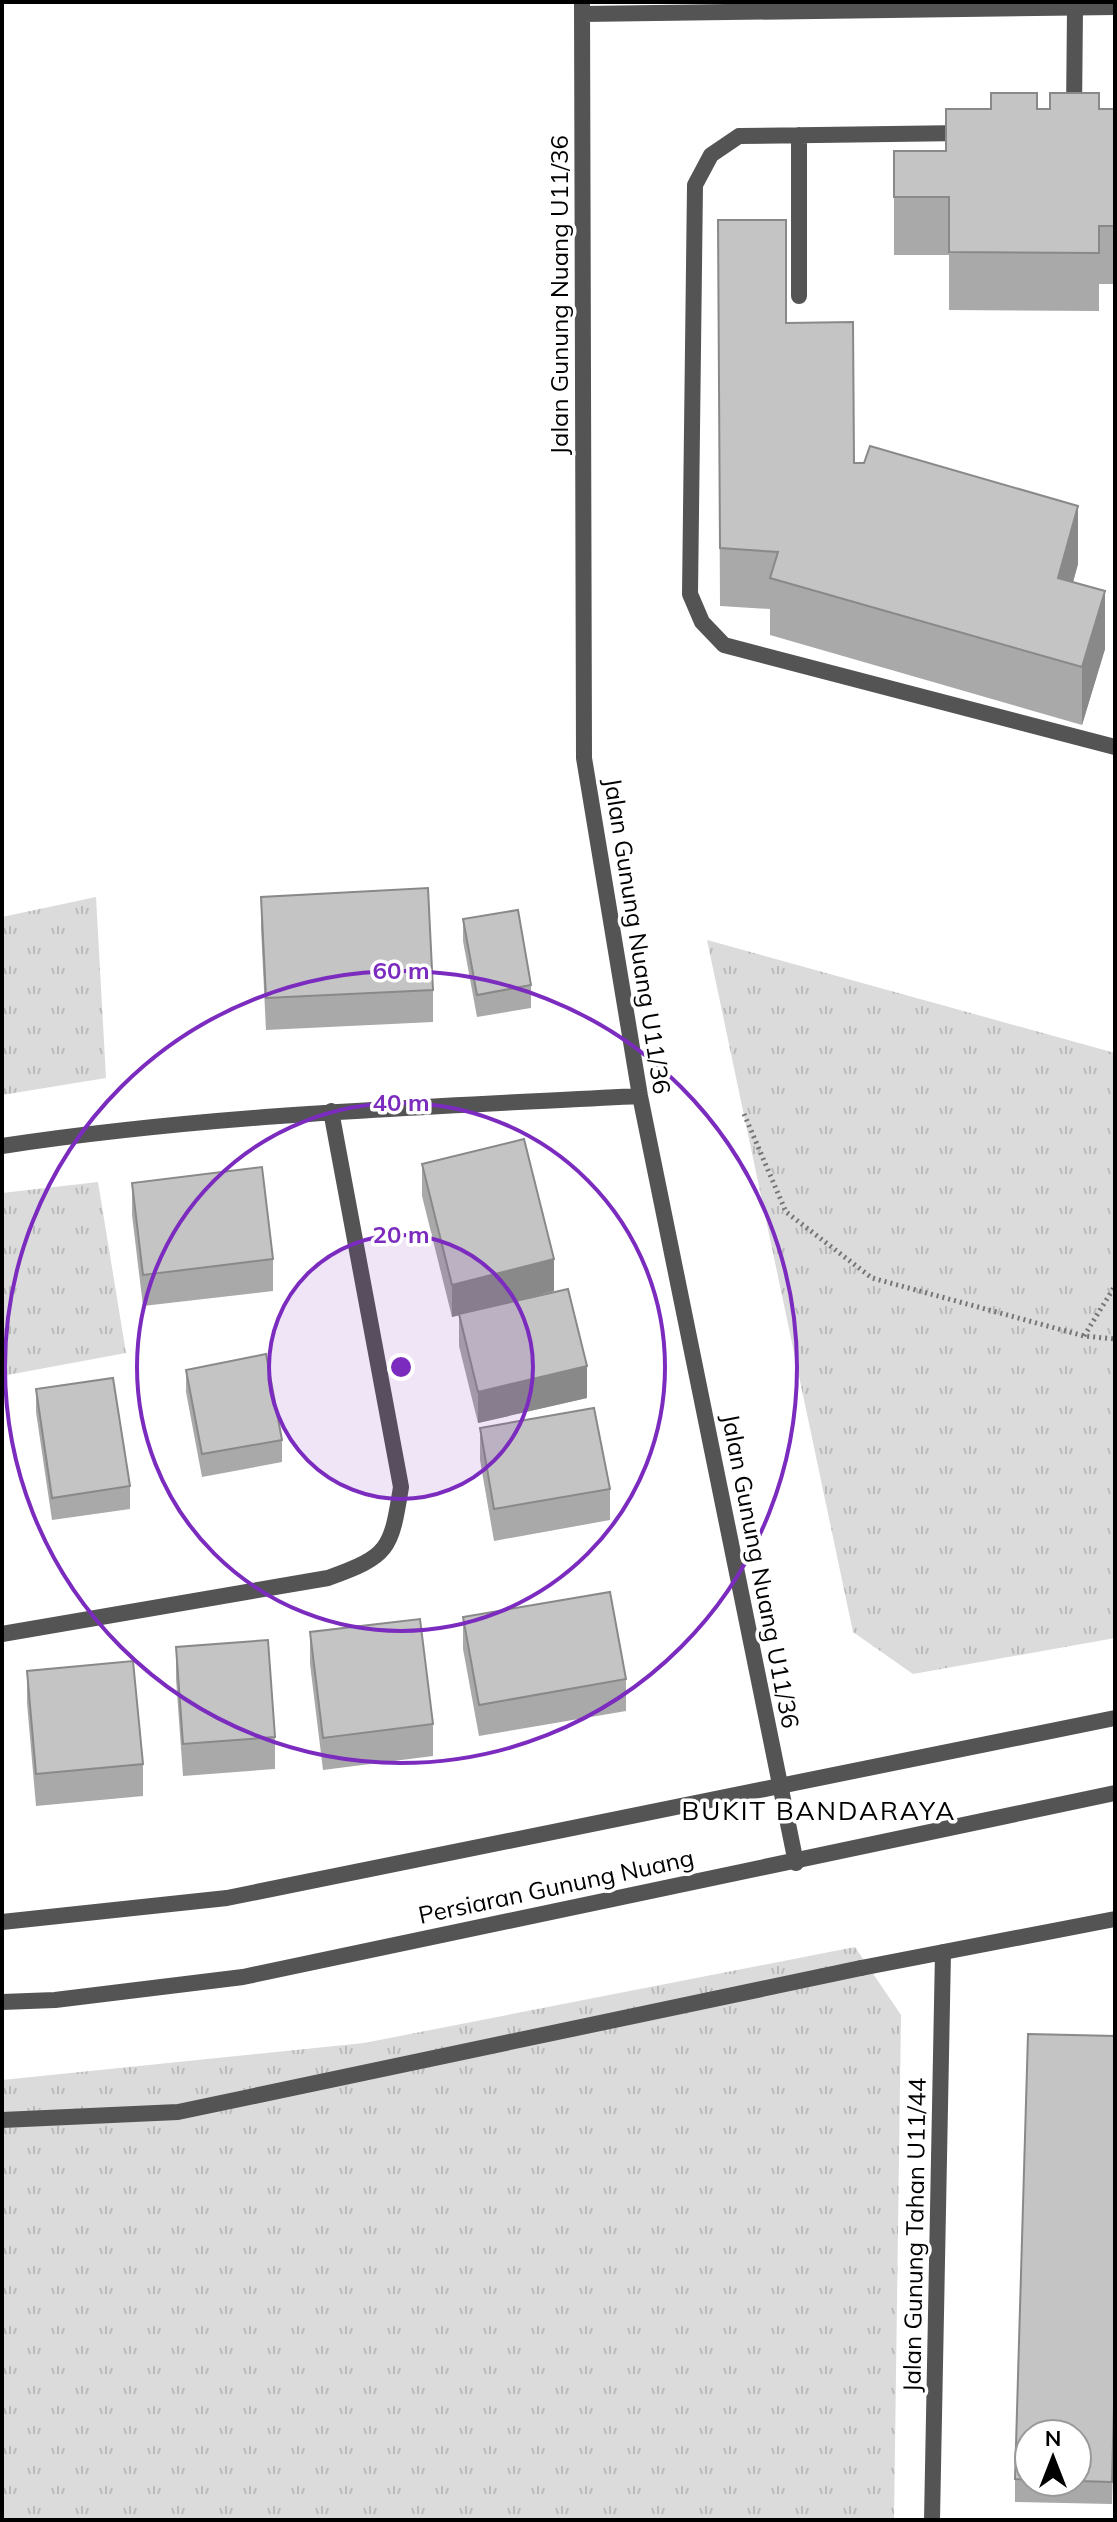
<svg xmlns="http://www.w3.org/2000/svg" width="1117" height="2522" viewBox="0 0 1117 2522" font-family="Mulish,sans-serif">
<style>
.grass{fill:url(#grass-tufts)}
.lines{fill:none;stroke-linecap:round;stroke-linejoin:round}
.path{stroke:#767676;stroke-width:5;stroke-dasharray:2 4;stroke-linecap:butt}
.service{stroke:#545454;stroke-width:16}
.minor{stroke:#545454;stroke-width:16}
.tertiary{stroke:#545454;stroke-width:16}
.wall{fill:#a9a9a9;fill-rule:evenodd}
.shaded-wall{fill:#898989}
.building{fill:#c4c4c4;stroke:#898989;stroke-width:2}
.ring{fill:none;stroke:#7b2cbf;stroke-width:4}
.labels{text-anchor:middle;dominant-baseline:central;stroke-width:7;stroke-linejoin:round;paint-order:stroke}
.street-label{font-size:24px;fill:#000;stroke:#fff}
.neighbourhood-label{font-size:26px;letter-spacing:2px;fill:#000;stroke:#fff}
.centre{fill:#7b2cbf;stroke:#fff;stroke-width:4}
.ring-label{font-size:24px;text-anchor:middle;font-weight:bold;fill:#7b2cbf;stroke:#fff;stroke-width:7;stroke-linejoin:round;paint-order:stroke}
</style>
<defs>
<pattern id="grass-tufts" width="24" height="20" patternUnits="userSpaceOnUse" patternTransform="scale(2)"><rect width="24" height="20" fill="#dbdbdb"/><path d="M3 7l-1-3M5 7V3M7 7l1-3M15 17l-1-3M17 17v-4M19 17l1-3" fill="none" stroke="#bababa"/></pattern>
</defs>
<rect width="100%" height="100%" fill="#fff"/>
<!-- grass -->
<path class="grass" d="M96,897L106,1078L2,1095V917Z
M707,940L1115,1053V1638L913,1674L853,1632Z
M98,1182L126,1353L2,1376V1193Z
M855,1947L901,2015L894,2520H2V2080L364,2043Z"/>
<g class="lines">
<!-- path -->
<path class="path" d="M744,1114L786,1212L872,1278L1084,1336L1115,1339
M1084,1336L1115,1286"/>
<!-- service -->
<path class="service" d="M1074,114L1075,8
M965,133L739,136L711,155L695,185L690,594L702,622L724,645L1115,747
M799,135V296
M2,2120L178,2112L861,1968"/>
<!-- minor -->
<path class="minor" d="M582,2L584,758L640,1096L796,1863
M582,14L1115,7
M2,1146C213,1114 427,1107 640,1096
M2,1634L328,1578C389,1556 391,1550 401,1487L331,1111
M861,1968L1115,1919
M932,2520L943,1952"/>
<!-- tertiary -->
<path class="tertiary" d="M2,1922L227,1898L1115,1718
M2,2002L55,2000L243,1977L1115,1793"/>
</g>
<!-- wall -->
<path class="wall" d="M1037,109H1115V284H1099V311L949,310V255H894V151H946Z
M718,220L786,323L854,463L1078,564L1073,582L1105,649L1082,725L770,635V609L720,606Z
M261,897L433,990V1022L266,1030L261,928Z
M463,919L531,985V1008L477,1017L463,941Z
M422,1164L554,1291L510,1302L587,1398L478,1423L459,1346V1315L452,1317L422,1196Z
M132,1183L273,1259V1291L143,1306L132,1215Z
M186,1370L282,1440V1462L202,1477L186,1392Z
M36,1389L130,1486V1509L52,1520L36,1412Z
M480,1428L610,1489V1520L494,1541L480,1460Z
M463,1617L626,1679V1711L479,1736L463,1649Z
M310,1632L433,1724V1756L323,1770L310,1664Z
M176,1647L275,1737V1769L183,1776L176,1679Z
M27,1671L143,1764V1796L36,1806L27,1703Z
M1115,2036V2387L1112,2504L1015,2502V2479ZM1029,2434H1077V2482H1029Z"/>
<!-- shaded-wall -->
<path class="shaded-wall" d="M1078,506V564L1058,636V578Z
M1105,591V649L1082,725V667Z
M554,1259V1291L452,1317V1285Z
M587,1366V1398L478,1423V1392Z"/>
<!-- building -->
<path class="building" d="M991,93H1037V109H1050V93H1099V109H1115V226H1099V253L949,252V197H894V151H946V109H991Z
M718,220H786V323L853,322L854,463H864L870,446L1078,506L1058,578L1105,591L1082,667L770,578L778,552L720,548Z
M428,888L433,990L266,998L261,897Z
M518,910L531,985L477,995L463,919Z
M524,1139L554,1259L452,1285L422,1164Z
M262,1167L273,1259L143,1275L132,1183Z
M568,1289L587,1366L478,1392L459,1314Z
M266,1354L282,1440L202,1454L186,1370Z
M113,1378L130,1486L52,1498L36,1389Z
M594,1408L610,1489L494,1509L480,1428Z
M610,1592L626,1679L479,1705L463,1617Z
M420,1619L433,1724L323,1738L310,1632Z
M268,1640L275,1737L183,1744L176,1647Z
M133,1661L143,1764L36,1774L27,1671Z
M1028,2034L1115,2036V2364L1112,2482L1077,2481V2434H1029V2480L1015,2479Z"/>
<!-- distance rings -->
<circle cx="401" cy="1367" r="132" fill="#7b2cbf" fill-opacity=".12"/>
<g class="ring">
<circle cx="401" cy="1367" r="132"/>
<circle cx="401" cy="1367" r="264"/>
<circle cx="401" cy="1367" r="396"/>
</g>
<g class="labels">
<!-- street labels -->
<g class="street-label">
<text transform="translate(559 295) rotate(-90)">Jalan Gunung Nuang U11/36</text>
<text transform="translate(638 936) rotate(81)">Jalan Gunung Nuang U11/36</text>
<text transform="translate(761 1571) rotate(79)">Jalan Gunung Nuang U11/36</text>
<text transform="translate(556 1886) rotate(-12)">Persiaran Gunung Nuang</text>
<text transform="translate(914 2235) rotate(-89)">Jalan Gunung Tahan U11/44</text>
</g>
<!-- neighbourhood labels -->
<g class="neighbourhood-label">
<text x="819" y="1810">BUKIT BANDARAYA</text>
</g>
</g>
<circle cx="401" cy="1367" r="12" class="centre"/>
<g class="ring-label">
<text x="401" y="979">60 m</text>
<text x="401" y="1111">40 m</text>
<text x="401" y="1243">20 m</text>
</g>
<!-- border -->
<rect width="1117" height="2522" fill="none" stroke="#000000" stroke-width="8"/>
<!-- north arrow -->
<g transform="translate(1053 2458)"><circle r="38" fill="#ffffff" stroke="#999999" stroke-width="2"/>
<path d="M0-6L14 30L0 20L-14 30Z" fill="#000000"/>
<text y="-12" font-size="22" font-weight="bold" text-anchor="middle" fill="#000000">N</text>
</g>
</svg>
